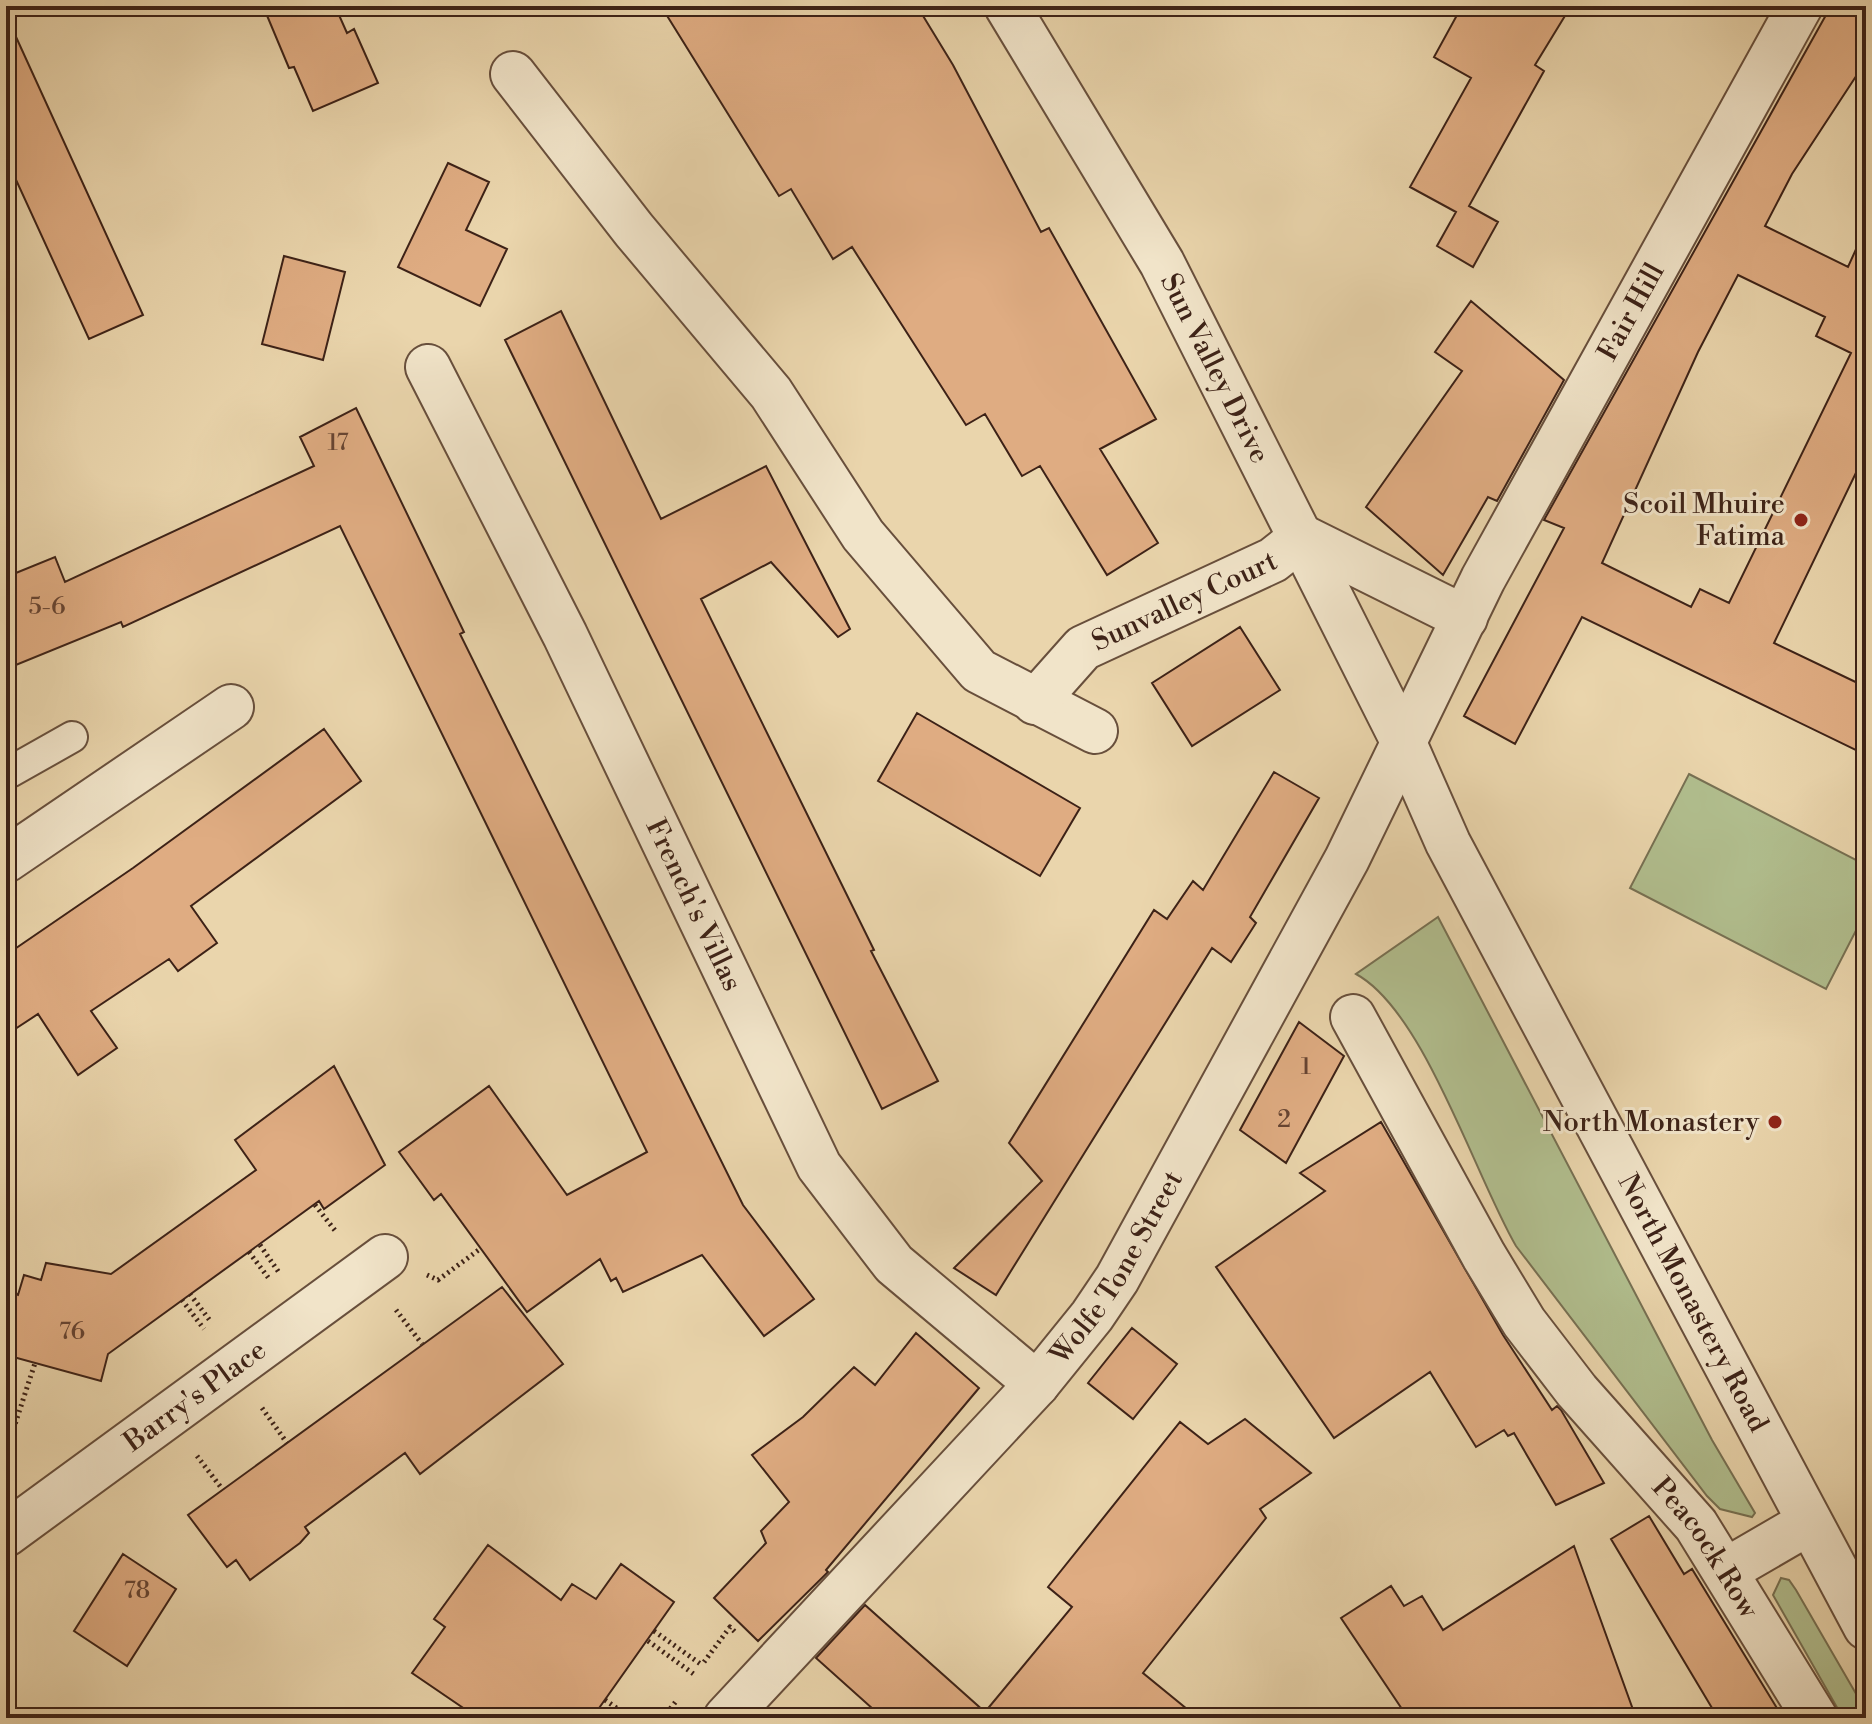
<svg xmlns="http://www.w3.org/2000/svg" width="1872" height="1724" viewBox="0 0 1872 1724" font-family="'Libre Bodoni',serif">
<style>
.green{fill:#b1be8e;stroke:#777052;stroke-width:2}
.building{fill:#dfac82;stroke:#3d2217;stroke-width:2;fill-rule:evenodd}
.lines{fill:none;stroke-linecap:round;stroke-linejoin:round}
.service-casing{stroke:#684f3c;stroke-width:34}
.minor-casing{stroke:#684f3c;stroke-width:48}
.tertiary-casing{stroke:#684f3c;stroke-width:48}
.path{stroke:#3d2217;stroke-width:5;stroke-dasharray:2 4;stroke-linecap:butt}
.service{stroke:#f1e4c9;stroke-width:30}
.minor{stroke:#f1e4c9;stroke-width:44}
.tertiary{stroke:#f1e4c9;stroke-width:44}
.poi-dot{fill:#8f2418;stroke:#f1e4c9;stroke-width:3}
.labels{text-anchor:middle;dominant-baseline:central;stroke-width:6;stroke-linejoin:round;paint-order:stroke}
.number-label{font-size:24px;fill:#664432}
.street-label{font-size:28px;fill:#3d2217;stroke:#f1e4c9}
.poi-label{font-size:28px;fill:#3d2217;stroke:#f1e4c9;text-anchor:end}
</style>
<rect width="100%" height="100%" fill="#ead5ac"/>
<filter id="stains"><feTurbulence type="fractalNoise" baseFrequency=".0025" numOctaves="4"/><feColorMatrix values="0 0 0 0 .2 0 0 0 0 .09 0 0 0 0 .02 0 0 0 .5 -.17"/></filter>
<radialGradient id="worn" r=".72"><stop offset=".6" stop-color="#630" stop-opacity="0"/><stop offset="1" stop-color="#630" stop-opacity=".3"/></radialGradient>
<!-- green -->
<path class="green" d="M1689,774L1866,865V911L1826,989L1630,888Z
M1438,917L1712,1440L1755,1513L1752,1517L1720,1509L1707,1496L1516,1246C1475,1176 1424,1011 1356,974Z
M1781,1578L1789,1580L1796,1590L1866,1711V1718H1843L1773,1595Z"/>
<!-- building -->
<path class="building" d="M263,6H335L347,33L354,29L378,83L313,111L294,67L289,68Z
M661,6H917L953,65L1041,232L1049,228L1156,419L1100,449L1158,543L1107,575L1040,466L1022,476L985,414L966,425L852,247L833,259L791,189L779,196Z
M1462,6H1571L1535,65L1544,71L1469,206L1498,222L1473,267L1437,246L1456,212L1410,187L1471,78L1434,57Z
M1831,6H1866V61L1792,174L1765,226L1848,267L1866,227V452L1774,643L1866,687V755L1582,617L1515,744L1464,716L1564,528L1544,520ZM1738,275L1825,317L1816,336L1851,353L1729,603L1700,589L1691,607L1602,563L1698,352Z
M6,15L143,315L89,339L6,158Z
M448,163L489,182L466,230L507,249L480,306L398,267Z
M284,256L345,272L323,360L262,344Z
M1471,301L1564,380L1497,501L1488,497L1443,575L1366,507L1462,371L1435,352Z
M561,311L661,519L766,466L850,629L838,637L771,562L701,599L874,950L871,951L938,1081L882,1109L505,340Z
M356,408L464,632L460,634L743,1205L814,1299L764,1336L702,1255L623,1292L616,1278L611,1281L600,1259L527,1312L441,1194L434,1200L399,1152L489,1086L567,1195L647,1152L340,526L123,627L121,622L6,669V577L55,557L65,582L314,466L300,437Z
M1240,627L1280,690L1192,746L1152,683Z
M917,713L1080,808L1040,876L878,781Z
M324,729L361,781L191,906L217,943L178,971L169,959L91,1011L117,1048L78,1075L38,1014L6,1035V955L133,868Z
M1274,772L1319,798L1250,917L1256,923L1231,962L1212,948L996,1295L954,1268L1042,1181L1009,1143L1154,910L1167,919L1193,881L1203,890Z
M1299,1022L1344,1056L1286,1163L1240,1130Z
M334,1066L385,1165L324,1209L319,1201L108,1354L101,1381L6,1355V1290L18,1295L24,1275L41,1280L46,1263L111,1274L256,1170L235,1140Z
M1381,1122L1503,1335L1552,1410L1557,1406L1561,1410L1604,1483L1556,1505L1514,1433L1508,1436L1504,1430L1476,1447L1430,1372L1334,1438L1216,1267L1325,1191L1300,1173Z
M502,1287L563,1364L420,1474L405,1453L305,1527L309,1533L300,1543L250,1580L236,1560L227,1567L188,1515Z
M1132,1328L1177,1364L1133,1419L1088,1383Z
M916,1333L979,1388L826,1570L828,1572L758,1641L714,1598L766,1543L761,1531L789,1502L752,1455L803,1417L854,1367L875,1385Z
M1245,1419L1311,1473L1260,1509L1266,1518L1143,1673L1198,1718H883L816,1658L865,1605L985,1712L1072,1607L1048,1587L1180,1422L1208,1444Z
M1649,1516L1684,1574L1692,1569L1783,1718H1718L1611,1539Z
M488,1545L561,1600L572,1584L596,1599L621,1564L674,1602L592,1718H478L412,1673L445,1627L434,1619Z
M1574,1546L1636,1718H1408L1341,1618L1391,1586L1404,1606L1422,1596L1443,1630Z
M123,1554L176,1589L127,1666L74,1631Z"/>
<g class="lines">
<defs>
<path id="service" d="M6,765L10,772L72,737"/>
<g id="minor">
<path d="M513,74L634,230L771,393L863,535L979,671L1095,731"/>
<path id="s1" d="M428,367L565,635L819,1166L894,1264L1037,1384"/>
<path id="s2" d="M1035,702L1083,648L1273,560L1302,537L1465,618"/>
<path d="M6,860L231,707"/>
<path id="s3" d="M1353,1017L1484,1256L1524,1322L1577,1391L1696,1525L1815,1718"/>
<path id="s4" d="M6,1534L385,1257"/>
<path d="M1727,1570L1808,1523"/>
<path id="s5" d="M726,1718L1037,1384L1092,1316L1117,1279L1347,859L1483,579L1800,6"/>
</g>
<g id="tertiary">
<path id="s6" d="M1007,6L1162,263L1403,741L1448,843L1866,1627"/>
</g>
</defs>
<!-- service casing -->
<use href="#service" class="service-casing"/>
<!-- minor casing -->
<use href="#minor" class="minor-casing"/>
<!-- tertiary casing -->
<use href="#tertiary" class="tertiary-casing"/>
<!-- path -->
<path class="path" d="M315,1205L337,1233
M260,1245L280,1274
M249,1252L270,1280
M427,1275L438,1280L480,1249
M190,1294L211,1322
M182,1300L204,1329
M396,1310L422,1344
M262,1408L287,1443
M6,1452L35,1363
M197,1456L223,1490
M654,1631L702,1665
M648,1641L695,1675
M704,1662L730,1627L737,1634
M605,1700L631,1718
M598,1710L610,1718
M663,1718L677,1700"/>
<!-- service -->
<use href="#service" class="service"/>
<!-- minor -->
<use href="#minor" class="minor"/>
<!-- tertiary -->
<use href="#tertiary" class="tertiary"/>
</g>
<!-- markers -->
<g class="poi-dot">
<circle cx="1801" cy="520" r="8"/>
<circle cx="1775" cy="1122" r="8"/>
</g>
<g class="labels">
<!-- number labels -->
<g class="number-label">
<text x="338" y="443">17</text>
<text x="47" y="607">5-6</text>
<text x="1306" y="1067">1</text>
<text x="1284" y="1120">2</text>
<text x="72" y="1332">76</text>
<text x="137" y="1591">78</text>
</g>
<!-- street labels -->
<g class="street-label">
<text stroke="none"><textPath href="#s5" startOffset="1684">Fair Hill</textPath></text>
<text stroke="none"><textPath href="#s6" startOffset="418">Sun Valley Drive</textPath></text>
<text stroke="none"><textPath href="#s2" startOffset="184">Sunvalley Court</textPath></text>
<text stroke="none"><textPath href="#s1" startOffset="600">French's Villas</textPath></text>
<text stroke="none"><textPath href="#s5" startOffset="598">Wolfe Tone Street</textPath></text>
<text stroke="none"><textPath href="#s6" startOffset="1468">North Monastery Road</textPath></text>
<text stroke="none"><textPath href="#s4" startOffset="234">Barry's Place</textPath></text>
<text stroke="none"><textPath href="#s3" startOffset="640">Peacock Row</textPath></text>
</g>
<!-- poi labels -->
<g class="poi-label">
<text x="1785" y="504">Scoil Mhuire<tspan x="1785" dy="32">Fatima</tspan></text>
<text x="1759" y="1122">North Monastery</text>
</g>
</g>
<!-- margin -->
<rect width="1872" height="1724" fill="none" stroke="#ead5ac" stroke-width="32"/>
<rect x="8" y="8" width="1856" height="1708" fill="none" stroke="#3d2217" stroke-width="4"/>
<rect x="16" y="16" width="1840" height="1692" fill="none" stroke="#3d2217" stroke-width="2"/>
<rect width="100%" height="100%" filter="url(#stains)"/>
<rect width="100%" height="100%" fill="url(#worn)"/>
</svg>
